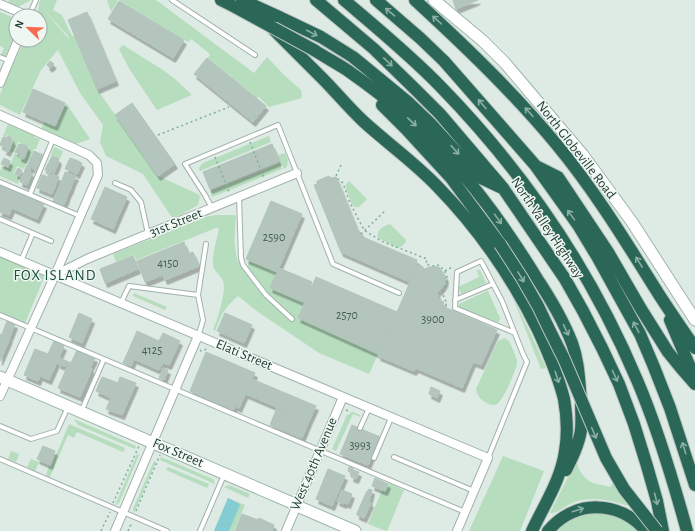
<svg xmlns="http://www.w3.org/2000/svg" width="695" height="531" viewBox="0 0 695 531" font-family="'Alegreya Sans',sans-serif">
<style>
.green{fill:#b6ddbd}
.water{fill:#84ccd2}
.building{fill:#b4c5bd;stroke:#b1c4ba;filter:url(#shadow)}
.lines{fill:none;stroke-linecap:round;stroke-linejoin:round}
.lane-casing{stroke:#a1b2ab;stroke-width:6}
.street-casing{stroke:#a1b2ab;stroke-width:10}
.secondary-casing{stroke:#9db6ab;stroke-width:13}
.highway-casing{stroke:#bcc4c1;stroke-width:14}
.path{stroke:#7daf9c;stroke-width:1.5;stroke-dasharray:2 3;stroke-linecap:butt}
.lane{stroke:#fff;stroke-width:4}
.street{stroke:#fff;stroke-width:8}
.secondary{stroke:#fff;stroke-width:11}
.highway{stroke:#2a6756;stroke-width:12}
.highway-bridge-casing{stroke:#bcc4c1;stroke-width:14;stroke-linecap:butt}
.highway-bridge{stroke:#2a6756;stroke-width:12}
.oneway{stroke:#8cafa4}
.labels{text-anchor:middle;dominant-baseline:central;stroke-width:3;stroke-linejoin:round;paint-order:stroke}
.number-label{font-size:12px;fill:#445d54}
.street-label{font-size:14px;fill:#1f3a31;stroke:#eff7f2}
.neighbourhood-label{font-size:15px;letter-spacing:1px;fill:#1b4d3d;stroke:#eff7f2}
</style>
<defs>
<filter id="shadow"><feDropShadow dx="2.5" dy="4.5" stdDeviation="0" flood-color="#0004"/></filter>
</defs>
<rect width="100%" height="100%" fill="#deeae4"/>
<!-- green -->
<path class="green" d="M9,0H31L18,7L8,3Z
M40,0H57L53,10L62,15L72,36L74,35L97,89L158,176L198,194L200,196L198,205L173,219L143,174L106,156L100,142L103,125L80,93L58,50L69,37L39,4L68,38L41,70L20,115L0,105V95L6,78L25,40H40V16H38L39,3Z
M107,0H118L111,12Z
M119,0H156L254,73L267,57L285,76L301,90L302,98L269,107L259,97L257,98L208,58L210,54L191,39L188,42Z
M0,12L16,19V32L5,57L1,55L4,48L0,46Z
M123,45L163,70L175,79L192,95L157,110L130,70L119,49Z
M66,103L90,139L76,144L41,129L45,122L56,126Z
M8,124L35,135L34,137L40,139L36,149H34L29,161H27L24,169L17,166L14,174L20,177L18,184L0,176V172L2,166L9,168L15,153L19,155L18,157L24,159L29,147L18,142L14,153L10,151L14,141L12,140L13,138L7,135L6,137L3,136Z
M269,136L271,142L200,171C198,167 200,166 203,163Z
M54,147L63,151L60,159L51,155Z
M285,153L288,160L287,167L284,169L278,155Z
M280,163L282,169L212,197L210,191Z
M349,181L367,199L359,207H355L352,205L346,189V184Z
M215,215H234L236,216C235,230 233,247 238,261C240,265 243,268 245,272L250,261L277,272L271,288L304,303L298,318L378,354L369,374L319,353L258,312L238,296C224,308 222,314 215,331L213,330C217,320 227,291 223,281C221,275 214,272 213,265C212,253 217,240 219,228H216L136,260L134,255L116,262L113,254L206,217Z
M390,224L406,240L405,243L401,247L398,248L378,238C376,230 383,226 390,224Z
M0,256L45,275L25,323L0,312Z
M477,270H480L486,283L461,294L458,287L479,277L477,271Z
M487,291H488L500,318V320L498,322H496L459,307V304Z
M134,293L167,307L165,310L133,296Z
M513,298L531,334L546,368L541,369Z
M504,338C506,339 507,340 509,341C511,345 517,358 517,362C517,369 503,401 497,404C493,406 488,404 485,402C480,399 477,395 476,389L498,341Z
M353,412L360,415V417L353,414L336,451L332,449L347,415Z
M74,419L136,446L135,449L78,425Z
M69,424L125,448L123,452L77,432L74,438L68,435L50,477L46,475L49,466L51,467Z
M11,451L19,454L16,462L8,459Z
M137,454L139,455L119,503L115,505Z
M503,456L544,471L520,531H469Z
M161,457L213,479L215,484L160,460Z
M31,459L39,462L35,471L27,467Z
M577,459C577,470 585,481 596,484C601,485 604,485 609,487L611,486L613,483L628,506C612,500 592,496 575,502C567,504 558,514 550,513Z
M154,461L156,462L134,513L133,509Z
M168,467L209,484L207,488L166,470Z
M389,483L404,490L387,531H386L368,524L382,490L386,491Z
M229,485L250,494L248,498L224,487Z
M228,498L245,505L234,531H214Z
M600,512L627,521L639,531H555L574,516Z"/>
<!-- water -->
<path class="water" d="M228,498L238,503L240,505L229,531H214Z"/>
<!-- building -->
<path class="building" d="M453,0H478L456,9Z
M119,1L184,40L173,58L108,19Z
M87,12L116,81L97,89L68,20Z
M207,58L266,106L253,122L194,74Z
M50,61L54,64L50,68L47,65Z
M33,89L65,103L55,126L23,112Z
M132,103L175,164L158,176L115,115Z
M8,136L12,138L11,140L13,141L8,152L4,150L5,147L0,145L3,137L7,138Z
M19,144L22,145V144L27,146V147L28,148L24,159L19,157L20,154L15,152Z
M272,144L279,161L210,189L203,172Z
M34,151L43,155L36,171L33,169V168L28,165Z
M52,156L59,159L58,161H59L54,173L51,172L50,175L46,173L47,170H45Z
M4,158L10,161L8,167L1,164Z
M70,158L76,160L71,171L65,169Z
M76,160L82,163L77,174L71,171Z
M27,165L31,167L29,172L25,170Z
M18,168L22,170L20,176L15,174Z
M25,170L32,173L27,185L20,182Z
M65,172L76,176L73,182L63,178Z
M52,174L59,177L52,194L37,188L42,175H43L50,178Z
M329,176L331,178L336,177L357,229L365,238L417,260L416,264L417,266L410,282L341,252L314,185L317,184V181Z
M63,178L73,182L71,188L60,184Z
M60,184L71,188L68,194L58,190Z
M0,185L44,204L37,219L12,208L9,215L0,212Z
M105,187L127,197L113,229L91,219Z
M58,190L68,194L66,200L55,196Z
M55,196L66,200L63,206L53,202Z
M271,201L302,214L277,272L246,259Z
M184,242L188,254L193,252L199,266L165,280L163,275L145,282L137,261Z
M133,256L138,269L105,283L100,269Z
M419,264L424,268L423,270L429,267H435V266L440,268V269L444,274L446,278L445,283L441,289L437,292L439,300L444,302L442,306L497,330L481,365L473,362L462,388L416,368L414,371L378,356L417,266Z
M279,268L312,282L303,302L270,288Z
M316,277L397,312L378,354L298,318Z
M79,313L92,319L82,343L69,337Z
M225,313L252,325L244,343L217,331Z
M7,321L15,324L10,337L2,334Z
M137,331L159,341L163,333L180,341L169,365L163,363L159,370L134,359L131,366L123,363Z
M0,334L10,338L0,361Z
M54,341L64,346L49,380L40,376L38,381L24,375L35,349L48,354Z
M77,350L95,358L90,368L92,369L80,397L58,388L67,367L58,364L60,358L71,363Z
M206,352L255,373L239,408L235,406L233,410L190,391Z
M163,368L168,370L164,380L159,378Z
M102,377L118,383L120,377L136,383L122,415L106,409L111,398L96,391Z
M252,379L316,406L309,421L246,394Z
M431,387L440,391L437,398L429,394Z
M277,408L309,421L302,438L270,425Z
M352,425L380,437L368,465L340,454Z
M43,446L55,451L50,465L37,459Z
M349,467L353,468L352,473L348,471Z
M328,469L345,476L332,506L316,499Z
M353,470L359,472L356,479L351,477Z
M375,478L388,484L385,491L372,486Z
M369,489L372,490L369,502L371,503L364,518L357,515V513L367,491V492Z
M342,490L352,494L348,504L344,502V504L337,501Z
M242,514L258,520L259,518L274,525L272,531H235Z"/>
<g class="lines">
<defs>
<path id="lane" d="M172,0L255,55
M29,16L36,0
M0,57L10,61
M0,182L80,216
M115,183L131,190L141,202L148,234
M30,194L53,139
M239,197L241,258L243,265L266,295L292,319
M212,208L205,195L185,164L278,125L333,264L399,293
M0,219L51,241
M21,261L33,233
M198,295L206,244
M455,300L493,284
M121,303L129,286L198,295L203,320L201,327L198,336
M0,315L465,512
M81,412L104,359
M0,426L31,439L57,431L68,407
M360,428L369,408
M394,457L474,491
M374,458L391,418
M488,458L527,362L523,354L502,301L481,261L457,272L455,308L515,333
M0,459L167,531
M200,531L224,475"/>
<path id="street" d="M0,4L28,16
M0,83L18,40
M0,115L89,155L97,163L98,175L55,275L0,396
M0,252L488,458L457,531
M55,275L87,259L297,173
M115,531L198,336
M286,531L343,397"/>
<path id="secondary" d="M434,0L483,41L505,63L583,155L632,222L695,320
M0,377L290,502L297,506L355,531"/>
<path id="highway" d="M221,0L235,7
M316,0L374,49L416,90L440,114L503,188L565,279L583,311L602,348L619,384L634,424L647,466L657,501L663,531
M344,0C377,28 410,55 440,86C523,171 591,271 637,380C658,429 673,480 687,531
M376,0L420,38L444,61L535,165L578,225L598,258L640,334L654,367L670,408L695,485
M415,0C465,46 514,93 557,145C595,191 626,242 658,293C670,312 683,330 695,348
M277,16L321,37L353,57L409,103L430,123L479,177L500,187
M274,30C290,46 306,62 322,78C336,92 348,107 363,121C387,143 414,162 437,186C478,228 512,277 538,330C548,352 558,375 564,399C567,416 568,434 565,451C561,480 544,505 532,531
M314,50C325,57 336,63 347,70C367,84 387,99 405,115C457,160 500,218 536,277C550,298 563,320 572,343C579,362 579,381 581,400C581,410 582,420 581,430C579,444 572,458 566,470
M382,105L406,129L451,178L500,244
M538,167L558,177L608,252L641,309L668,352L681,368L695,384
M670,320L695,379
M548,531C575,499 619,500 646,531"/>
</defs>
<!-- lane casing -->
<use href="#lane" class="lane-casing"/>
<!-- street casing -->
<use href="#street" class="street-casing"/>
<!-- secondary casing -->
<use href="#secondary" class="secondary-casing"/>
<!-- highway casing -->
<use href="#highway" class="highway-casing"/>
<!-- path -->
<path class="path" d="M158,135L229,107
M250,142L264,178
M215,157L229,192
M341,165L336,176L338,179L343,183L350,203L364,230L381,241L427,259L426,264L432,266L438,265L441,267L445,272L447,277V280L443,293L444,299L447,302L446,305L449,306
M361,234L386,210
M445,271L452,267
M200,350L201,351L207,349
M346,410L351,412
M113,503L139,446
M136,511L160,455
M101,531L110,512
M128,531L132,522"/>
<!-- lane -->
<use href="#lane" class="lane"/>
<!-- street -->
<use href="#street" class="street"/>
<!-- secondary -->
<use href="#secondary" class="secondary"/>
<!-- highway -->
<use href="#highway" class="highway"/>
<defs>
<path id="highway-bridge" d="M242,0L277,16
M235,7L314,50
M500,244L522,278L538,306L550,331L564,359L606,458L624,489L657,531"/>
</defs>
<!-- highway-bridge casing -->
<use href="#highway-bridge" class="highway-bridge-casing"/>
<!-- highway-bridge -->
<use href="#highway-bridge" class="highway-bridge"/>
</g>
<!-- one-way arrows -->
<defs><path id="oneway-shaft" d="M-6 0H5M1.5-3L5.5 0L1.5 3" fill="none" stroke-width="1.6" stroke-linecap="round" stroke-linejoin="round"/></defs>
<g class="oneway">
<use href="#oneway-shaft" transform="translate(390 12) rotate(-140)"/>
<use href="#oneway-shaft" transform="translate(437 20) rotate(-138)"/>
<use href="#oneway-shaft" transform="translate(312 33) rotate(28)"/>
<use href="#oneway-shaft" transform="translate(388 62) rotate(44)"/>
<use href="#oneway-shaft" transform="translate(482 104) rotate(-131)"/>
<use href="#oneway-shaft" transform="translate(529 112) rotate(-132)"/>
<use href="#oneway-shaft" transform="translate(412 122) rotate(43)"/>
<use href="#oneway-shaft" transform="translate(455 150) rotate(48)"/>
<use href="#oneway-shaft" transform="translate(571 215) rotate(-126)"/>
<use href="#oneway-shaft" transform="translate(498 219) rotate(54)"/>
<use href="#oneway-shaft" transform="translate(639 262) rotate(-122)"/>
<use href="#oneway-shaft" transform="translate(521 277) rotate(59)"/>
<use href="#oneway-shaft" transform="translate(636 327) rotate(-118)"/>
<use href="#oneway-shaft" transform="translate(566 330) rotate(65)"/>
<use href="#oneway-shaft" transform="translate(615 376) rotate(65)"/>
<use href="#oneway-shaft" transform="translate(557 377) rotate(72)"/>
<use href="#oneway-shaft" transform="translate(594 433) rotate(67)"/>
<use href="#oneway-shaft" transform="translate(684 448) rotate(-107)"/>
<use href="#oneway-shaft" transform="translate(656 499) rotate(76)"/>
<use href="#oneway-shaft" transform="translate(578 510) rotate(-18)"/>
</g>
<g class="labels">
<!-- number labels -->
<g class="number-label">
<text x="274" y="237">2590</text>
<text x="168" y="263">4150</text>
<text x="347" y="315">2570</text>
<text x="433" y="319">3900</text>
<text x="152" y="350">4125</text>
<text x="360" y="445">3993</text>
</g>
<!-- street labels -->
<g class="street-label">
<text transform="translate(576 150) rotate(52)">North Globeville Road</text>
<text transform="translate(176 223) rotate(-22)">31st Street</text>
<text transform="translate(547 228) rotate(56)">North Valley Highway</text>
<text transform="translate(244 355) rotate(23)">Elati Street</text>
<text transform="translate(178 453) rotate(23)">Fox Street</text>
<text transform="translate(314 464) rotate(-67)">West 40th Avenue</text>
</g>
<!-- neighbourhood labels -->
<g class="neighbourhood-label">
<text x="55" y="275">FOX ISLAND</text>
</g>
</g>
<!-- north arrow -->
<g transform="translate(28 28) rotate(293)"><circle r="19" fill="#eff7f2" stroke="#9caba5"/>
<path d="M0-3L7 15L0 10L-7 15Z" fill="#f66c50"/>
<text y="-6" font-size="11" font-weight="bold" text-anchor="middle" fill="#1f3a31">N</text>
</g>
</svg>
